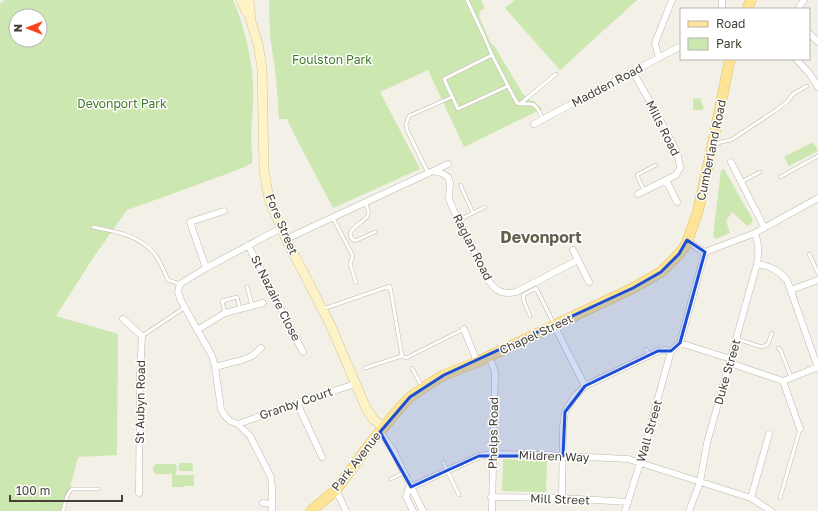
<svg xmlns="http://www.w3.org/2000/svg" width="818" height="511" viewBox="0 0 818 511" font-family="'Golos Text',sans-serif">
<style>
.green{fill:#cce7b0;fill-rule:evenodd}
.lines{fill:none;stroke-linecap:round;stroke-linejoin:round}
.lane-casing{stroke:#bfb8aa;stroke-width:4}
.street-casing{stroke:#bfb8aa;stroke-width:7}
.secondary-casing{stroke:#d3c598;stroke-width:10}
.primary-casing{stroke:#e3c266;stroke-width:11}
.lane{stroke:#fff;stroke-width:3}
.street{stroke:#fff;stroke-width:6}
.secondary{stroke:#fef3c7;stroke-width:9}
.primary{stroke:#fde496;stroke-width:10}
.marked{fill:#1d4ed8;fill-opacity:0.2;stroke:#1d4ed8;stroke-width:3;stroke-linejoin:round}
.labels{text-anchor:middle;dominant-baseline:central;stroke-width:3;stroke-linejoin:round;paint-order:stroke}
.park-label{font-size:12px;fill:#44782a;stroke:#fff}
.street-label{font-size:12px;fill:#464136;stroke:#fff}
.district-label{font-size:16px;font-weight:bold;fill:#695f4d;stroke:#fff}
</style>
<rect width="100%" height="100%" fill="#f3f0e7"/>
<!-- green -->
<path class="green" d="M5,0H233C243,21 252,60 253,83C254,100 252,118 251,135C251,144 253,154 252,163L242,168L224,175L127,210L93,258L56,316L118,334L117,455L78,457L64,511H0V4ZM16,16H40V40H16Z
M269,0H481L485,8L480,11L479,16L490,42L495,47L523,94L529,100L534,101L542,109L464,147L428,70L380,92L420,169L333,208L295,136L287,119H279L276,77L270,35Z
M515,0H637L560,70L505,8Z
M701,98V101L704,108L702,110H693V99Z
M813,142L818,151L789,166L784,157Z
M724,169L753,220L750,225L747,226L732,212L726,221L730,233L716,239L713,236L721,170Z
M503,459L547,461L546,492L502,491Z
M179,463H193V471H179Z
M156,464H175C178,468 177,470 175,475H194V486H184V487H172V474H156L153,471V467Z"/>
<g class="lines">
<defs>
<path id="lane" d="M467,0L483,34L492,55
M508,86L492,55L444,79L458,109L508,86L517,103C524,105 525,103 531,104C537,104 540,114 543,119
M520,104L556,74
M714,146L721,142L731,140L775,111L787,102L793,94L807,86
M428,173L407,130L406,124L409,116L452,97
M780,177L818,156
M741,182L760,172
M644,191L637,175L656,165
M365,203C367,206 369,211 368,215C365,223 340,231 355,241L375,232
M473,213L485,207
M333,218L353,256L350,264L356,283
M459,220L473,213L462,189L461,185
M93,227C114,231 138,235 153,252C160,260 164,271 168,280L180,284
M809,254L818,273
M247,287L252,305
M323,309L390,286L402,356L406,358L464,329
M225,313L222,301L237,297L240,309
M530,316L524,302L523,295L536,288L554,324
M142,336L184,308
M737,339L762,347L768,344L772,333
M778,348L780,349L791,377
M646,349L649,355
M365,368L402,356
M412,368L422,387
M443,462L459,495
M391,479L403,473
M780,498L800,429
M63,511C65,504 66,493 72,489H98"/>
<path id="street" d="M722,0V9
M798,9L804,0
M809,33L818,42
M659,58L655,43L672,0
M796,59L810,74L818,87
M633,72L657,114L677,152L679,161L680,168L676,175L638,194
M534,124L681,46
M731,162L764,227
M433,171L441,173L448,177L450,183L449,199L454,211L488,280C496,291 502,295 516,292L578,260
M666,180L677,202
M286,239L448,164
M687,240L697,248L705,252L755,233L818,198
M248,245L303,352
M573,250L589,282
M757,264C770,266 778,270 787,280L818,368
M206,268L190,222L224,211
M791,290L818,280
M123,319L142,336L140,376L139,493
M554,325L585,386
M464,329L477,362
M197,330L225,313L263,303
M680,343L731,359
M489,356L495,372L492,511
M730,363L783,381L800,429
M215,367L242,360L252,356L261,348
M783,381L818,367
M297,403L322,457
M238,424L297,403L355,384
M380,432L393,450L423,511
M410,484L406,497L413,511
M411,487L479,456L492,454L545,455L628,459L751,498L771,511
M336,490L346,511
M491,497L562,498L628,502
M562,498L563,427L565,412L574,397L585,386L658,351L665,350L671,351L680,343L705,252
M751,498L769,434
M263,503L272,504
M272,511V489L271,477L250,436L238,424L230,421L225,416L221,409L215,367L212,356L180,299L178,291L180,284L206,268L281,228
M625,511L640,463L671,351
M689,511L700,482L707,443L757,264C759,251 759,245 755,233"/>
<path id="secondary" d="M241,0L247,13
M249,0L251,22L258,44L262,68L264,170L269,199L286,239L330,324L366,408L373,419L383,427"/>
<path id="primary" d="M747,9L751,0
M311,511L336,490L372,441L398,410L410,397L432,382L444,375L477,362L633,288L661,272L679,254L686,245L698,211L712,147L730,59"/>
</defs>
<!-- lane casing -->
<use href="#lane" class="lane-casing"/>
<!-- street casing -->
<use href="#street" class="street-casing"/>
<!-- secondary casing -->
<use href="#secondary" class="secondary-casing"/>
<!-- primary casing -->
<use href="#primary" class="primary-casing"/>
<!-- lane -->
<use href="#lane" class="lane"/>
<!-- street -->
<use href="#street" class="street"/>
<!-- secondary -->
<use href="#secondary" class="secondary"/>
<!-- primary -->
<use href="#primary" class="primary"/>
</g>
<!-- marked area -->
<path class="marked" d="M687,240L705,252L680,343L671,351H658L585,386L565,412L563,456H479L411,487L380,432L410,397L444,375L633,288L661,272L679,254Z"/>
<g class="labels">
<!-- park labels -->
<g class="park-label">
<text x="332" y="59">Foulston Park</text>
<text x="122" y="103">Devonport Park</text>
</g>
<!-- street labels -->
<g class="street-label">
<text transform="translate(607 85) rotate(-28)">Madden Road</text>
<text transform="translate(663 128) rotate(63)">Mills Road</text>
<text transform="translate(711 150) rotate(-78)">Cumberland Road</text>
<text transform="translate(282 224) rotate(67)">Fore Street</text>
<text transform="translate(473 247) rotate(63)">Raglan Road</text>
<text transform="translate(276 298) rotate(63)">St Nazaire Close</text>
<text transform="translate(536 334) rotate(-25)">Chapel Street</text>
<text transform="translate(727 372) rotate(-74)">Duke Street</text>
<text transform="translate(140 402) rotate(-89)">St Aubyn Road</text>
<text transform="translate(296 403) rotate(-19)">Granby Court</text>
<text transform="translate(649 431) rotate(-74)">Wall Street</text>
<text transform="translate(493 433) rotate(-89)">Phelps Road</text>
<text transform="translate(554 456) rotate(2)">Mildren Way</text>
<text transform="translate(356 461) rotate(-52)">Park Avenue</text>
<text transform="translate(560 499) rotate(2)">Mill Street</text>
</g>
<!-- district labels -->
<g class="district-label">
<text x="541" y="237">Devonport</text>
</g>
</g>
<!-- legend -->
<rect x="680" y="8" width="130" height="52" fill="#ffffff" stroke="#b5b3af"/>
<rect x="688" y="21" width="20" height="6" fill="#fde496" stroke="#b5b3af"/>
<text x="716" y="28" font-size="12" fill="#464136">Road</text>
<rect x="688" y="38" width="20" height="12" fill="#cce7b0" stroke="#b5b3af"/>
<text x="716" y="48" font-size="12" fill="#464136">Park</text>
<!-- north arrow -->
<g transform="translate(28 28) rotate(270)"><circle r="19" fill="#ffffff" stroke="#b5b3af"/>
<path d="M0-3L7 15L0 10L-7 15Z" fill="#f8441a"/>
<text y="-6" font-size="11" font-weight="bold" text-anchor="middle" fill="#464136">N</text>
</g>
<!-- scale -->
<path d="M10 495v6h112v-6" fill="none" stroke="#464136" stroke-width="2"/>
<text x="16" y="495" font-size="12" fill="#464136" stroke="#ffffff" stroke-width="3" paint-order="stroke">100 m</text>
</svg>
